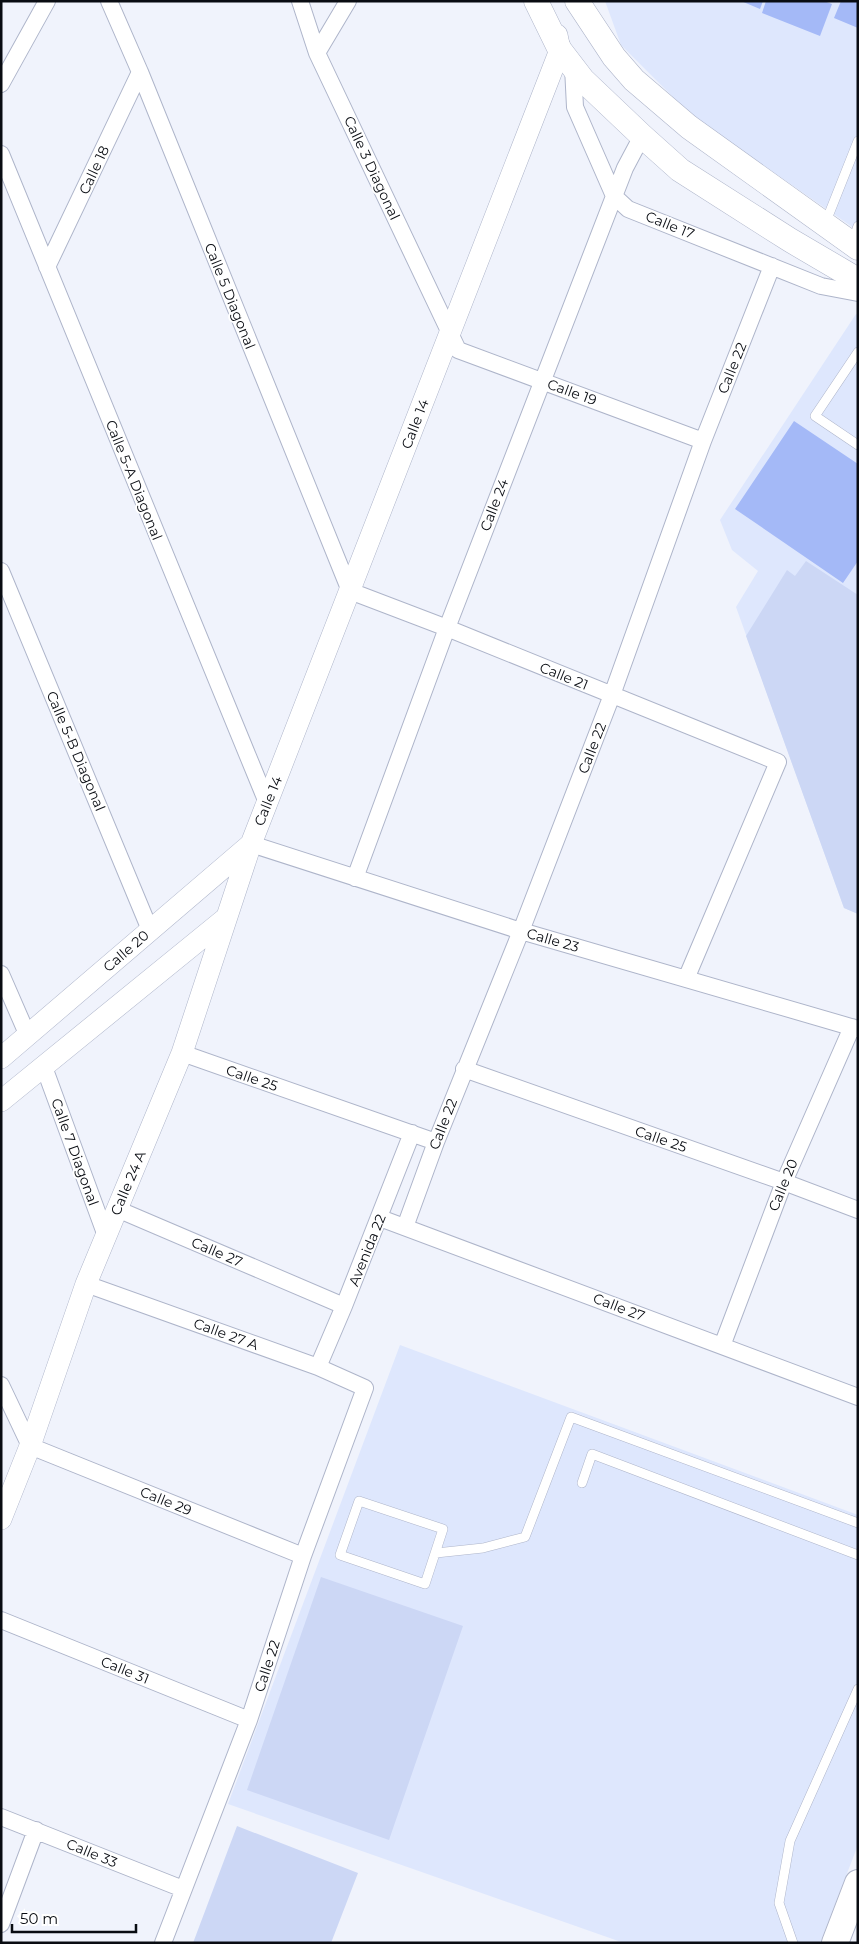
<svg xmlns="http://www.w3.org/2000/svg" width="859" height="1944" viewBox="0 0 859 1944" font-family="Montserrat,sans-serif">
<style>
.built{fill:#dee7fd}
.green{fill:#ccd7f5}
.building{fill:#a4b9f7}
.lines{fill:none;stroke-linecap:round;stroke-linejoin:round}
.service-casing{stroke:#aeb5ca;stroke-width:10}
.minor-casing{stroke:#aeb5ca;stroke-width:18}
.tertiary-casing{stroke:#aeb5ca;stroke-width:22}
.secondary-casing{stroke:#aeb5ca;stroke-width:25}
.primary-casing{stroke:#aeb5ca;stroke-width:28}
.service{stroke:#fff;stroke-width:9}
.minor{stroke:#fff;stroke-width:16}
.tertiary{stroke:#fff;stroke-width:21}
.secondary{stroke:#fff;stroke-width:24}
.primary{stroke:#fff;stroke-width:26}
.labels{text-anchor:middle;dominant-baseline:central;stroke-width:4;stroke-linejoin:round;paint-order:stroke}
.street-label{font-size:14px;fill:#090c12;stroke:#fff}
</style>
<rect width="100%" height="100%" fill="#f0f3fc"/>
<!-- built -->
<path class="built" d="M605,1H858V231L691,115L621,45Z
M856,314L858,315V914L844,908L736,607L758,571L732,550L720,520Z
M400,1345L858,1515V1845L820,1943H624L228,1804Z"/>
<!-- green -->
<path class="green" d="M806,561L858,595V914L844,908L746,636L787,570L795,576Z
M321,1577L463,1626L389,1840L247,1790Z
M237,1826L358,1873L331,1943H193Z"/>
<!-- building -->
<path class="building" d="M741,1H763L760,9Z
M766,1H824L832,4L820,36L762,13Z
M841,1H858V28L834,18Z
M794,421L858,464V561L843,583L735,509Z"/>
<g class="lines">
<defs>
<path id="service" d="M825,224L858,141
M852,243L858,226
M858,352L815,416L858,445
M582,1483L592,1454L858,1555
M359,1501L443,1529L425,1584L340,1555Z
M436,1553L483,1548L525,1537L571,1417L858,1523
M793,1943L779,1903L790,1841L858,1689"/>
<path id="minor" d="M109,1L140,72L350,591L447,628L778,762L686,979
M300,1L317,53L458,350L703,441
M317,53L348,1
M573,67L575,107L614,196L628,209L821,286L858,293
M1,84L47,1
M1,154L268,805
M47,267L140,72
M1,571L150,930
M251,844L521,931L858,1029
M355,878L447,628L625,168L642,136
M1,974L28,1036
M182,1053L436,1142
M44,1067L106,1236
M464,1069L784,1182L858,1210
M117,1209L344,1306
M380,1218L858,1397
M405,1227L436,1142L521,931L612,695L703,441L772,266
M86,1284L318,1367L365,1388L303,1556L249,1720L163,1943
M722,1346L784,1182L852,1027
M318,1367L344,1306L412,1133
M1,1385L30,1446L303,1556
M1,1620L249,1720
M1,1817L183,1889
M1,1924L36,1830"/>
<path id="tertiary" d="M1,1058L251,844
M1,1101L226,918
M1,1519L30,1446L86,1284L182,1053L251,844L560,50L557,35"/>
<path id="secondary" d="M536,1L560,50L583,80L642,136L680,170L790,240L858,280
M577,1L614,57L634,80L689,127L858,248"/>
<path id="primary" d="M835,1943L858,1883"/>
</defs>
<!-- service casing -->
<use href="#service" class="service-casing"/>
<!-- minor casing -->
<use href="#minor" class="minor-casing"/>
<!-- tertiary casing -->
<use href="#tertiary" class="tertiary-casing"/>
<!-- secondary casing -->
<use href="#secondary" class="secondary-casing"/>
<!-- primary casing -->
<use href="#primary" class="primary-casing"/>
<!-- service -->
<use href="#service" class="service"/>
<!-- minor -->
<use href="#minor" class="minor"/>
<!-- tertiary -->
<use href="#tertiary" class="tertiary"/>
<!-- secondary -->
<use href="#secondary" class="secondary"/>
<!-- primary -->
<use href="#primary" class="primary"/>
</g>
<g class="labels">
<!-- street labels -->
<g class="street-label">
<text transform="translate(372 168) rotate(65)">Calle 3 Diagonal</text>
<text transform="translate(94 170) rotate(-65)">Calle 18</text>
<text transform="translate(670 225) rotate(22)">Calle 17</text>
<text transform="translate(230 296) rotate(68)">Calle 5 Diagonal</text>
<text transform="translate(732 368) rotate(-68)">Calle 22</text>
<text transform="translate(572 392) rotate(20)">Calle 19</text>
<text transform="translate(415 424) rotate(-69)">Calle 14</text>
<text transform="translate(134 480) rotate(68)">Calle 5-A Diagonal</text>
<text transform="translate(494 505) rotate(-69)">Calle 24</text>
<text transform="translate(564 676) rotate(22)">Calle 21</text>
<text transform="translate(592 748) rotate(-69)">Calle 22</text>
<text transform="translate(76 751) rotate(67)">Calle 5-B Diagonal</text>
<text transform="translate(268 801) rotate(-68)">Calle 14</text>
<text transform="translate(553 940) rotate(16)">Calle 23</text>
<text transform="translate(126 951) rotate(-41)">Calle 20</text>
<text transform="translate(252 1078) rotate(19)">Calle 25</text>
<text transform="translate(443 1124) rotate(-69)">Calle 22</text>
<text transform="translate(661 1139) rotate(19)">Calle 25</text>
<text transform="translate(75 1152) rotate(70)">Calle 7 Diagonal</text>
<text transform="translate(128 1183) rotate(-67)">Calle 24 A</text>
<text transform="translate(783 1185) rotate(-68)">Calle 20</text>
<text transform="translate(367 1250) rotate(-68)">Avenida 22</text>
<text transform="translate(217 1252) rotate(23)">Calle 27</text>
<text transform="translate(619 1307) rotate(21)">Calle 27</text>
<text transform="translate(226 1334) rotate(20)">Calle 27 A</text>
<text transform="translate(166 1501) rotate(22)">Calle 29</text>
<text transform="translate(267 1666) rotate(-72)">Calle 22</text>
<text transform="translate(125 1670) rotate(22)">Calle 31</text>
<text transform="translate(92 1853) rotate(22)">Calle 33</text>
</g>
</g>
<!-- border -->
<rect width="859" height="1944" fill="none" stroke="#090c12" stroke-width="5"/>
<!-- scale -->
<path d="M12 1924v8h124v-8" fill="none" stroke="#090c12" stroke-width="2.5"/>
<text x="20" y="1924" font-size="15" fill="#090c12" stroke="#ffffff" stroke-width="4" paint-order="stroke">50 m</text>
</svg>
